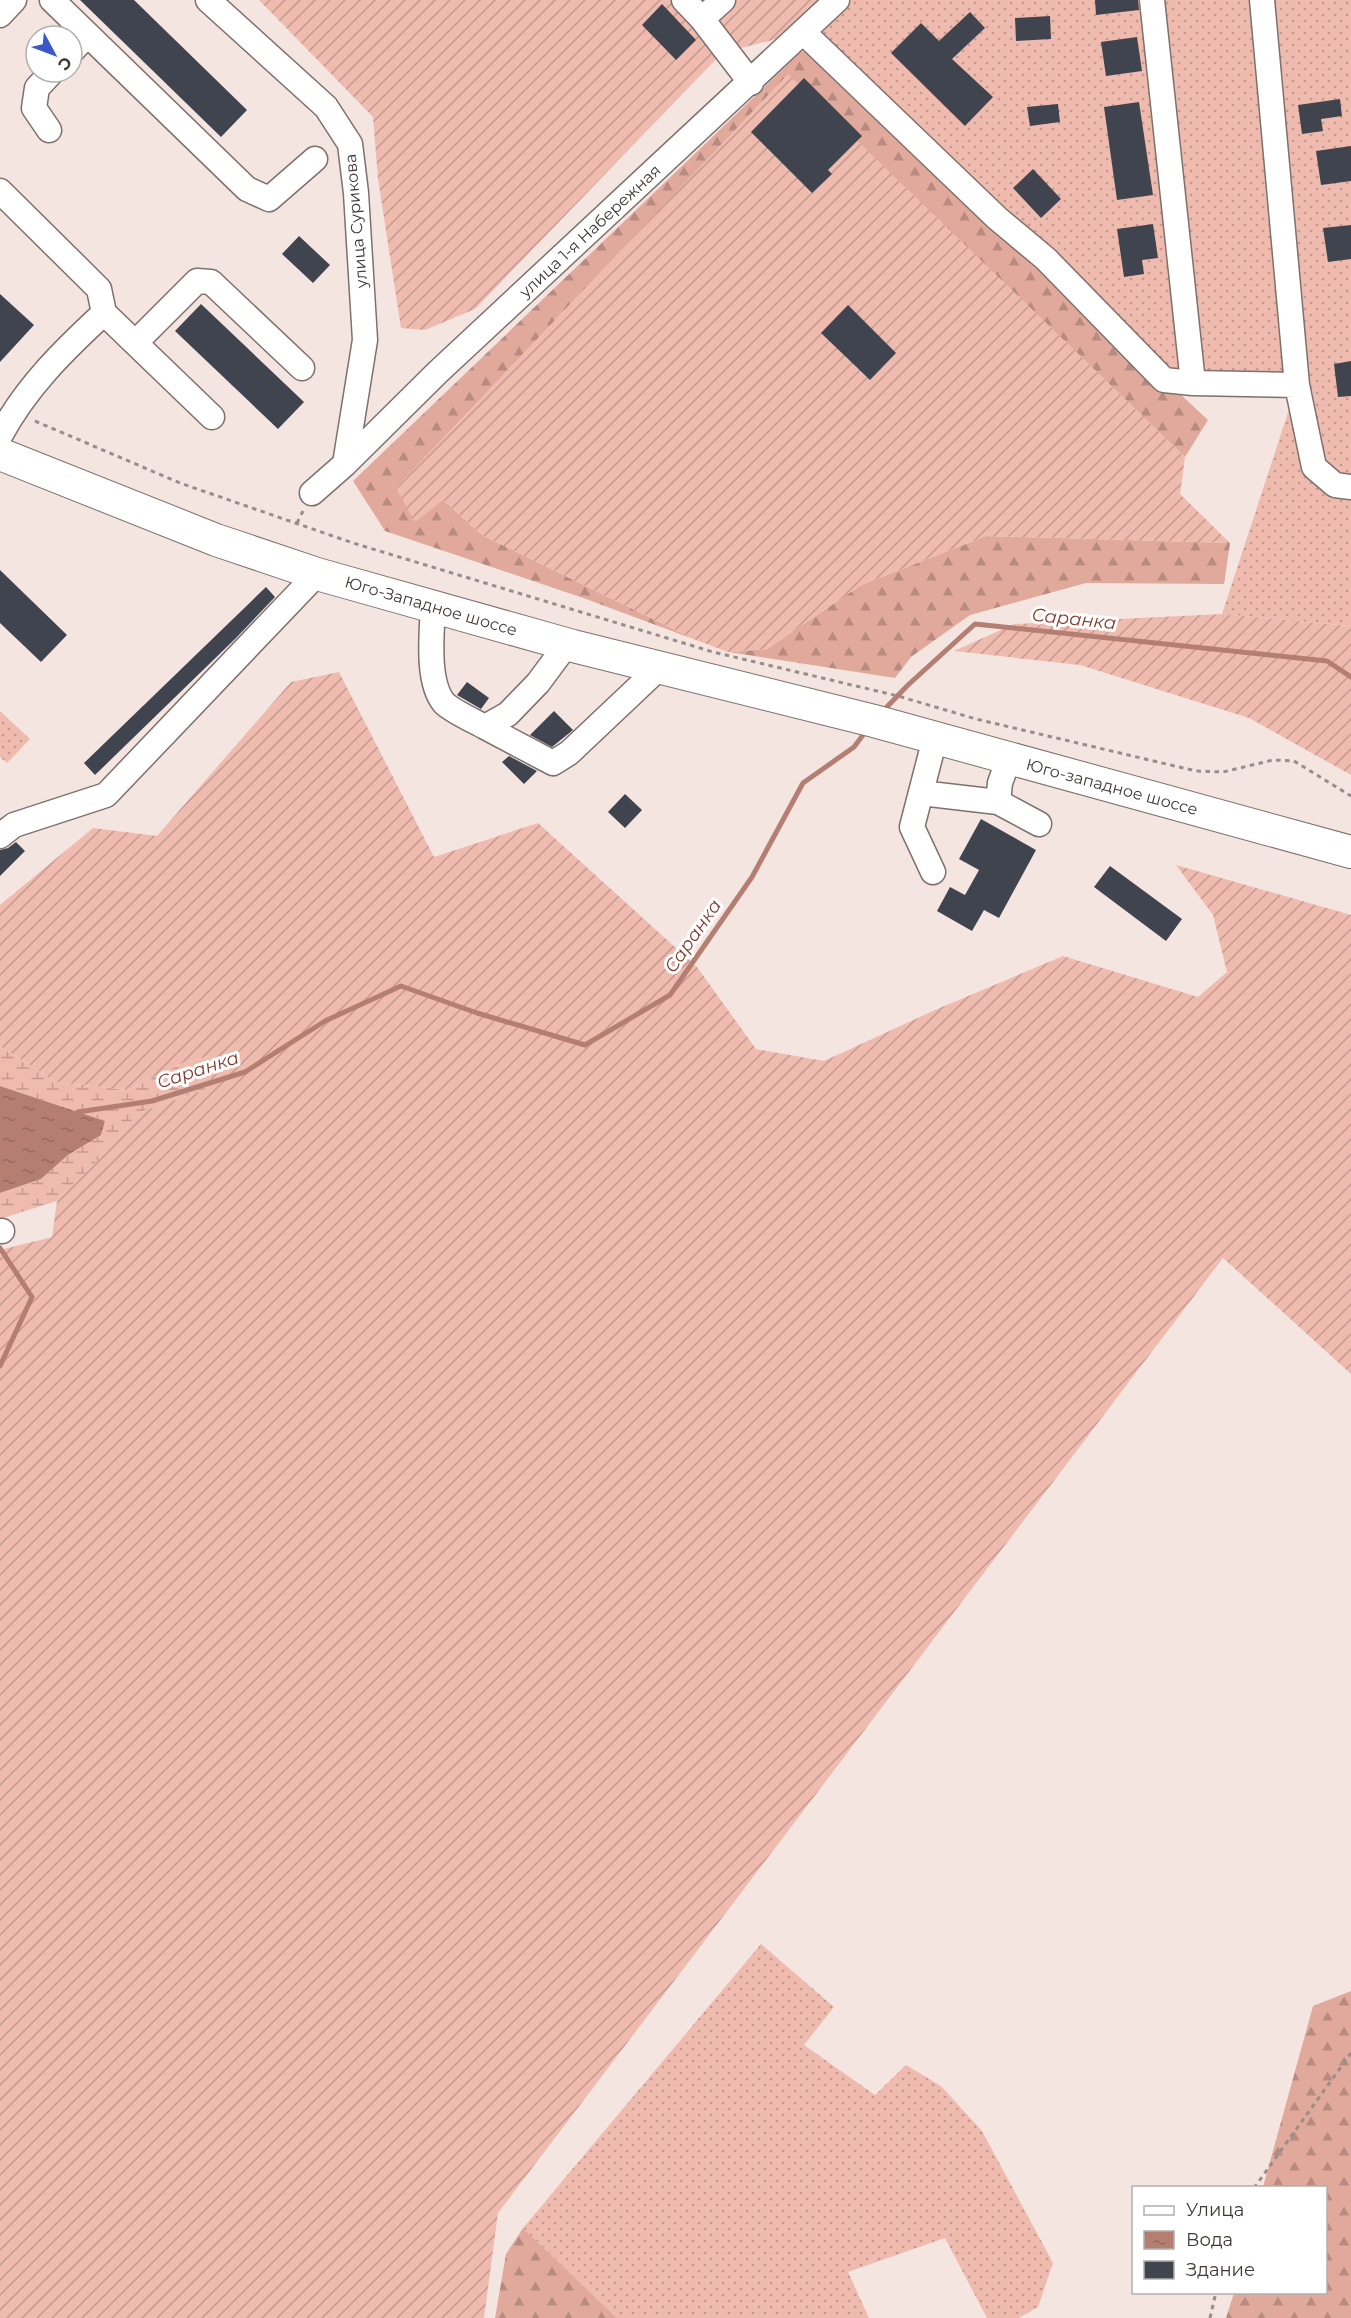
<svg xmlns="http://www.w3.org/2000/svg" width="1351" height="2318" viewBox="0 0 1351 2318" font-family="Montserrat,sans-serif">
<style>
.grass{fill:url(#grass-dots)}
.forest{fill:url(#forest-firs)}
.wetland{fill:url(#wetland-marsh)}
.garden{fill:url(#garden-furrows)}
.water{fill:url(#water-ripples)}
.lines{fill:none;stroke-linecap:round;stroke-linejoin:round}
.stream{stroke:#b47f72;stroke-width:5}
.building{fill:#40444f}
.minor-casing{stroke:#7e706c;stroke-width:27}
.major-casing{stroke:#7e706c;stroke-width:34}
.path{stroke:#998d8b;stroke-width:3;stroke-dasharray:4.5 4.5;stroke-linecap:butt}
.minor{stroke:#fff;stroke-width:24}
.major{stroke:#fff;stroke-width:32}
.labels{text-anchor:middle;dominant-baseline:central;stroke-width:6;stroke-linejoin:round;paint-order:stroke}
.street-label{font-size:16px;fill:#3f3837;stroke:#fff}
.water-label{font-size:18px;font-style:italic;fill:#803b2c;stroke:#fff}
</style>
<defs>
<pattern id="grass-dots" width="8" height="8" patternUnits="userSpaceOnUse" patternTransform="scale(1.5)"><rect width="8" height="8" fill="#f0bbaf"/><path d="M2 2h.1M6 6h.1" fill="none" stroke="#c4998f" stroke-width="1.8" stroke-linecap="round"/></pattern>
<pattern id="forest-firs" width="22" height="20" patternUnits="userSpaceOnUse" patternTransform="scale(1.5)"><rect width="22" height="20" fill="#e1a99c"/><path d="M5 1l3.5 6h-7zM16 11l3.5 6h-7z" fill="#b88b80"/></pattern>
<pattern id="wetland-marsh" width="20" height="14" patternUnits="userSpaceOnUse" patternTransform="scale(1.5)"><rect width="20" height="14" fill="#f0bbaf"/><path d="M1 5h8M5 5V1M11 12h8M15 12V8" fill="none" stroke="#c4998f"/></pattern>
<pattern id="garden-furrows" width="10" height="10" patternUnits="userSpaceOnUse" patternTransform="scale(1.5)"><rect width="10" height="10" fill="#f0bbaf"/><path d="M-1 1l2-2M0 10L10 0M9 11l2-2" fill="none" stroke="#c4998f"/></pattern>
<pattern id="water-ripples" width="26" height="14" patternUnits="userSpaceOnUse" patternTransform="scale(1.5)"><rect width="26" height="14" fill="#b47f72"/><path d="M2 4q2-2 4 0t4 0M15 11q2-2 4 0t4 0" fill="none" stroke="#94695e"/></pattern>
</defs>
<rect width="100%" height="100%" fill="#f5e5e1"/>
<!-- grass -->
<path class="grass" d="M837,0H1351V626L1222,614L1297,385L1164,380L803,32Z
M0,711L30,739L7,763L0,757Z
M761,1944L834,2007L804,2045L875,2095L906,2065L941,2086L982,2131L1053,2263L1038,2307L1019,2318H987L945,2238L848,2272L869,2318H617L523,2228Z"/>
<!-- forest -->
<path class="forest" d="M812,50L1208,420L1185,457L788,75L396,488L443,500L482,535L696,640L586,599L385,531L353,481L801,52Z
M986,536L1230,543L1224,584L1086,583L970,615L911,657L895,678L728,652L767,649L861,585Z
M1351,1991V2318H1226L1234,2293L1326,2292V2188L1263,2187L1313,2006Z
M523,2228L617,2318H495L506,2254Z"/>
<!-- wetland -->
<path class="wetland" d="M0,1046L56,1082L128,1090L182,1063L209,1056L219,1065L204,1090L138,1113L108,1150L57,1201L0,1219V1193L41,1179L68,1155L101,1135L105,1121L0,1086Z"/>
<!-- garden -->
<path class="garden" d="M259,0H837L803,32L722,53L475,309L425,330L401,328L378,179L373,117Z
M788,74L1185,457L1180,494L1230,543L986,536L861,585L767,649L728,652L696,640L482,535L443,500L415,522L396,488Z
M1222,614L1351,626V775L1249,718L1080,665L954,651L1014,624Z
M339,672L434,857L538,823L697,967L756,1049L824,1061L935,1010L1063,956L1198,997L1227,972L1213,915L1176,865L1351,915V1374L1223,1258L498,2213L484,2318H0V1250L52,1237L57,1201L108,1150L138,1113L204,1090L219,1065L209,1056L182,1063L128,1090L56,1082L0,1046V905L93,828L157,836L291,682Z"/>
<!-- water -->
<path class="water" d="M0,1086L105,1121L101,1135L68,1155L41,1179L0,1193Z"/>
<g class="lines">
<!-- stream -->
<path class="stream" d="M882,712L908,685L975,624L1327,661L1351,677
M72,1116L78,1112L152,1101L245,1072L325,1021L401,986L477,1013L585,1045L670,995L752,877L803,783L854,747L866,731
M0,1248L32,1297L0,1366"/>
</g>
<!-- building -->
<path class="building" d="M80,0H134L247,110L221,137Z
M1095,0H1138L1139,10L1096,15Z
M662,4L696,40L676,60L642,25Z
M970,12L985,28L952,59L993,97L965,126L891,53L921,23L939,41Z
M1050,16L1051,39L1016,41L1015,18Z
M1137,37L1142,71L1106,76L1101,42Z
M804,78L862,136L828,170L832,174L812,193L751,132Z
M1340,99L1342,116L1321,119L1323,131L1302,134L1298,105Z
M1139,102L1153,195L1117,200L1104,107Z
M1058,104L1060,122L1030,126L1027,107Z
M1351,146V181L1321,185L1316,151Z
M1033,169L1061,199L1041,218L1013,188Z
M1153,224L1158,258L1142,260L1144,274L1124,277L1117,229Z
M1351,225V259L1328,262L1323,228Z
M299,236L330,265L313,283L282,254Z
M0,294L34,325L0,362Z
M201,304L304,402L278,429L175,331Z
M848,305L896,353L870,380L821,333Z
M1351,361V396L1338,397L1334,364Z
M0,570L67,635L41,662L0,623Z
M266,587L275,597L236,638L95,775L84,763Z
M467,682L489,698L481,709L457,695Z
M554,711L573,730L552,747L530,735Z
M509,756L537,771L524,784L502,762Z
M625,794L642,810L625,828L608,812Z
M981,819L1036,850L999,918L984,910L972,931L937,911L950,887L965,895L979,870L959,859Z
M16,842L25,851L0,876V850L8,848Z
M1110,866L1182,919L1166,941L1094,887Z"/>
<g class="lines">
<defs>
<path id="minor" d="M52,0L247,189L269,199L315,159
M208,0L326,107L350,144L356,193L365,340L345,464
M684,0L702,19L751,83
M1152,0L1193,383
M1262,0L1297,385L1314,467L1335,485L1351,487
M0,15L14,0
M702,19L723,0
M803,32L997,218L1046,259L1164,380L1193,383L1297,385
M72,51L87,35
M49,130L34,108L37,88L52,72
M0,191L99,289L104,313L212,417
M135,343L197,281L211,282L302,368
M0,436C26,387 64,350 104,313
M312,493L345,464L438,372L837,0
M433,605C432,632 426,681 444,703C452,711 474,721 485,727L508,714L538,683L567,644
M485,727L553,763L569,753L659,668
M1009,758L1000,783L998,802L1039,824
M921,793L998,802
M0,836L14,825L106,795L317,574
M933,872L912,827L935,738
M0,1231H2"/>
<path id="major" d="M0,454L216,540L317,574L573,646L874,721L1351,852"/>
</defs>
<!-- minor casing -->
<use href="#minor" class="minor-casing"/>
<!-- major casing -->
<use href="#major" class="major-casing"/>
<!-- path -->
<path class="path" d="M35,421L180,483L353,543L713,652L898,696L976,719L1196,771L1223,772L1273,760L1294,761L1351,796
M297,523L303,511
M1254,2188L1351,2053
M1210,2318L1216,2292"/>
<!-- minor -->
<use href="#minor" class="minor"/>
<!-- major -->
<use href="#major" class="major"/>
</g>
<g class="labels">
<!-- street labels -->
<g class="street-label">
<text transform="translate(356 221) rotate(-95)">улица Сурикова</text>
<text transform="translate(590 231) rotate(-43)">улица 1-я Набережная</text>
<text transform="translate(431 606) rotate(16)">Юго-Западное шоссе</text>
<text transform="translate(1112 787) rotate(15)">Юго-западное шоссе</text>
</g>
<!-- water labels -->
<g class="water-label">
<text transform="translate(1074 619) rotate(6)">Саранка</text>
<text transform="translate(693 936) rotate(-55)">Саранка</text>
<text transform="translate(198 1070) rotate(-18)">Саранка</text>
</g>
</g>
<!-- legend -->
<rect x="1132" y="2186" width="195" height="108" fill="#ffffff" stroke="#b2afaf" stroke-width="1.5"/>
<rect x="1144" y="2206" width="30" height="9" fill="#ffffff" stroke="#b2afaf" stroke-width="1.5"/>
<text x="1186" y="2216" font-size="18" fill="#3f3837">Улица</text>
<rect x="1144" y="2231" width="30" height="18" fill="url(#water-ripples)" stroke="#b2afaf" stroke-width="1.5"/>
<text x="1186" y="2246" font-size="18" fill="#3f3837">Вода</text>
<rect x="1144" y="2261" width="30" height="18" fill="#40444f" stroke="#b2afaf" stroke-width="1.5"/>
<text x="1186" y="2276" font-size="18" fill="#3f3837">Здание</text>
<!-- north arrow -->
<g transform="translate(54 54) rotate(131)"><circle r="28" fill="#ffffff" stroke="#b2afaf" stroke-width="1.5"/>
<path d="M0-4.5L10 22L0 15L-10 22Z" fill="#3b57c9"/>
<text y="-9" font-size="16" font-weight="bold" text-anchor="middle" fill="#3f3837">С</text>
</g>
</svg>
